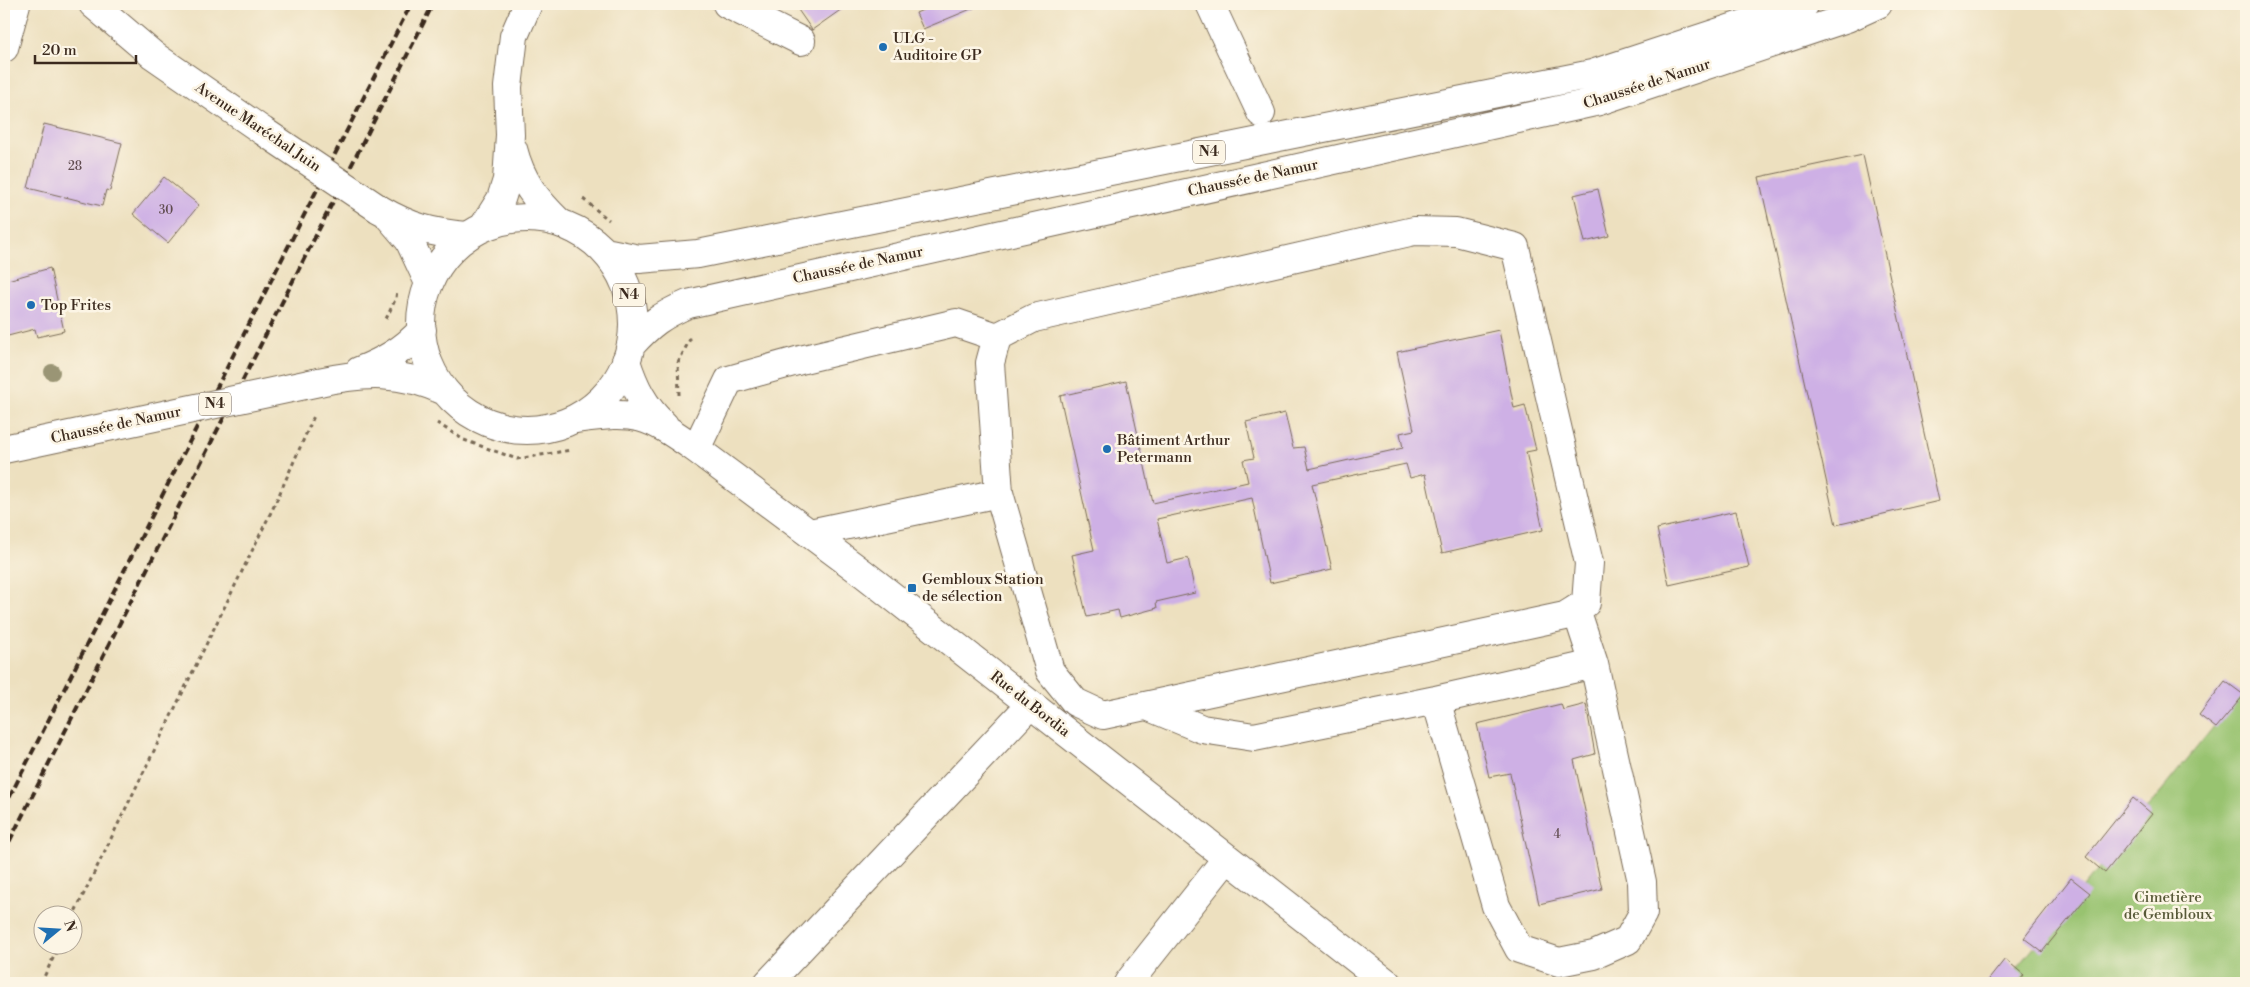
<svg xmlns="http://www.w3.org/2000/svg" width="2250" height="987" viewBox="0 0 2250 987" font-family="'Libre Bodoni',serif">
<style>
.green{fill:#98c370;stroke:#6a7647}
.building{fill:#ceb0e5}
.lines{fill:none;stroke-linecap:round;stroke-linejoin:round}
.minor-casing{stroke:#796a56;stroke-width:30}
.major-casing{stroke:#796a56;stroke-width:30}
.path{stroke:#796a56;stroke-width:3;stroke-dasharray:4 4;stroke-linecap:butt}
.minor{stroke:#fff;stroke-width:28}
.major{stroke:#fff;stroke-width:28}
.rail{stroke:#3b2a1e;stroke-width:4;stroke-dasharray:8 4;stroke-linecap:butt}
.minor-bridge-casing{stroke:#796a56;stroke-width:30;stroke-linecap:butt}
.major-bridge-casing{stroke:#796a56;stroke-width:30;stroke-linecap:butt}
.minor-bridge{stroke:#fff;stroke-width:28}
.major-bridge{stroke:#fff;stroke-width:28}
.tree{fill:#9a9574}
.poi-dot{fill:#1f6fb2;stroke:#fcf5e5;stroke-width:2}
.labels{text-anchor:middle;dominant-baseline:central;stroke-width:5;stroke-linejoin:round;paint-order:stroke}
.number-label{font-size:12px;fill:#604c50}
.shield{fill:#fcf5e5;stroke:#75675a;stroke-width:1}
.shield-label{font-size:14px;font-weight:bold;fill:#3b2a1e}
.poi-label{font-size:15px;fill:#3b2a1e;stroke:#fcf5e5;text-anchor:start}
.street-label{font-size:15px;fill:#3b2a1e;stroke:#fcf5e5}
.park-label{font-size:15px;fill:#575837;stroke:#fcf5e5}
</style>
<rect width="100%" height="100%" fill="#fcf5e5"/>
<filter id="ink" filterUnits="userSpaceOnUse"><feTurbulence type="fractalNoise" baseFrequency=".02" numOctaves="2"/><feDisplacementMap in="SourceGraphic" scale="10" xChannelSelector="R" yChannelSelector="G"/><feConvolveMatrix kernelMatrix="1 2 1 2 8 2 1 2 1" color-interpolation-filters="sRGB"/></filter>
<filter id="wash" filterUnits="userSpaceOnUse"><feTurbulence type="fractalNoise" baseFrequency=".0096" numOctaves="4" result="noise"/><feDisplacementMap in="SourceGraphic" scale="20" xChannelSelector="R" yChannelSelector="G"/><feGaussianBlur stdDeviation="1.12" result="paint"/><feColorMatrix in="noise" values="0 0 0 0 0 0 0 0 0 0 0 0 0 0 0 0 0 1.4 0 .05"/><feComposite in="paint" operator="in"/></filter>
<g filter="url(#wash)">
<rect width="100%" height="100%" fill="#ede0bf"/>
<!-- green -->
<path class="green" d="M2246,687V983H2005Z"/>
<g id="blocks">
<!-- building -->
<path class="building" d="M794,4H849L812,30Z
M936,4H983L923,29L916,13Z
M44,124L122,143L110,191L106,190L102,206L28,188Z
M1863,155L1939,501L1836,525L1759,177Z
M164,177L199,205L168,243L133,214Z
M1598,189L1609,236L1585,242L1574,195Z
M50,268L64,331L37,337L35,329L4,337V281Z
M1499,330L1514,408L1525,405L1536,450L1526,452L1543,530L1442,553L1425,474L1410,478L1406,464L1312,484L1332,569L1270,583L1252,498L1157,519L1167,563L1188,558L1195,593L1156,602L1157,608L1120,618L1118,610L1087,617L1072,555L1094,550L1060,396L1126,381L1153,503L1248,482L1243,460L1254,458L1246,422L1285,413L1293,448L1304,447L1309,469L1403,448L1400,433L1414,430L1397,352Z
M1736,511L1749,567L1669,585L1657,529Z
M2225,681L2244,695L2216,728L2199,715Z
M1561,704L1563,710L1586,704L1595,754L1574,760L1602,889L1539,904L1510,773L1489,777L1477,724Z
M2133,798L2152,814L2105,873L2086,857Z
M2071,878L2090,893L2042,952L2024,938Z
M2005,959L2024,975L2018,983H1986Z"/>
</g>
</g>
<g filter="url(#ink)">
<use href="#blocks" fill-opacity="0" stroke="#796a56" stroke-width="1"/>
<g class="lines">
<defs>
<path id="minor" d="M93,4L153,55L263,131
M727,4L801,41
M1210,4L1261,113
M4,48L16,4
M513,149C521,181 536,200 559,222
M379,209C410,227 431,233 467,236
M390,218L409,240L429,283
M484,226L501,199L507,180L510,135L508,87L514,36L528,4
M1414,231L1456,232L1515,247L1589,563L1586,603L1565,616L1103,715L1075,702L1050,671L999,493L990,363L997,337L1034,318Z
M626,361C634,386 644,407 664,425
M576,419C637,410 646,414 696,449L864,574L1387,983
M696,449L729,380L804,359L956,323L997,337
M810,533L999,493
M1436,700L1496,906L1519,949L1559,962L1594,955L1628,940L1643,913L1642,882L1594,664L1576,609
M1147,706L1202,729L1254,737L1436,700L1594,664
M768,983L1030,705
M1128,983L1227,858"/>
<path id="major" d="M421 324a106 106 0 1 1 212 0a106 106 0 1 1-212 0Z
M605,252L639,259L698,254L1592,74L1805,4
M631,345C650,324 662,315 688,304L1599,101L1847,18L1878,4
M359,371C384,361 404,350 422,330
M319,382C365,372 401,371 445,391
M4,449L112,426"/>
</defs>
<!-- minor casing -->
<use href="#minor" class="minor-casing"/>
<!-- major casing -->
<use href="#major" class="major-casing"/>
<!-- path -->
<path class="path" d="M1908,7L1916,4
M583,199L609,220
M386,319L396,298L397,290
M679,395L678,363L691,337
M437,423L464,440L517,459L571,450
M72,918L275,504L314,416
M41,983L60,944"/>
<!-- minor -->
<use href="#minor" class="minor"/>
<!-- major -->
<use href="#major" class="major"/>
<!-- rail -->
<path class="rail" d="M4,808L411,4
M4,852L433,4"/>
<defs>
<path id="minor-bridge" d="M263,131L379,209"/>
<path id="major-bridge" d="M112,426L319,382"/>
</defs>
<!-- minor-bridge casing -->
<use href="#minor-bridge" class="minor-bridge-casing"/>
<!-- major-bridge casing -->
<use href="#major-bridge" class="major-bridge-casing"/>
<!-- minor-bridge -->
<use href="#minor-bridge" class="minor-bridge"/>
<!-- major-bridge -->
<use href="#major-bridge" class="major-bridge"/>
</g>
<!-- trees -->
<circle class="tree" cx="52" cy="372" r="8"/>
</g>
<!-- markers -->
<g class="poi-dot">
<circle cx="883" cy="47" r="5"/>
<circle cx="31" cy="305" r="5"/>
<circle cx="1107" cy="449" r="5"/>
<rect x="907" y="583" width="10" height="10" rx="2.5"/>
</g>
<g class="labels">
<!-- number labels -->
<g class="number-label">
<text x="75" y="166">28</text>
<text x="166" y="210">30</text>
<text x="1557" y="834">4</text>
</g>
<!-- shield labels -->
<g class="shield">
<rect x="1193" y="140.5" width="32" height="23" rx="4"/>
<rect x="613" y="283.5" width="32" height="23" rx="4"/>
<rect x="199" y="392.5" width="32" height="23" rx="4"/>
</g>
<g class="shield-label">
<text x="1209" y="152">N4</text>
<text x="629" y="295">N4</text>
<text x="215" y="404">N4</text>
</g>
<!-- poi labels -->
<g class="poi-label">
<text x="893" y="38">ULG -<tspan x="893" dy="17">Auditoire GP</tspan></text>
<text x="41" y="305">Top Frites</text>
<text x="1117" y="440">Bâtiment Arthur<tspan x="1117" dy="17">Petermann</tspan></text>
<text x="922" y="579">Gembloux Station<tspan x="922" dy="17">de sélection</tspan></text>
</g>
<!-- street labels -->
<g class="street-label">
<text transform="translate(1647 84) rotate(-18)">Chaussée de Namur</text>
<text transform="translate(258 127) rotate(34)">Avenue Maréchal Juin</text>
<text transform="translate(1253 178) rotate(-12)">Chaussée de Namur</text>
<text transform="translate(858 265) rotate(-12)">Chaussée de Namur</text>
<text transform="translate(116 425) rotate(-12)">Chaussée de Namur</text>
<text transform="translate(1030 704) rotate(38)">Rue du Bordia</text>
</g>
<!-- park labels -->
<g class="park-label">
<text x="2168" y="897">Cimetière<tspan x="2168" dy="17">de Gembloux</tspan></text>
</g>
</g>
<!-- margin -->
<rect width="2250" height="987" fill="none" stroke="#fcf5e5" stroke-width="20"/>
<!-- north arrow -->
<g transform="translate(58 930) rotate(72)"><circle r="24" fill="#fcf5e5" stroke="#afa495"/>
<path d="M0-4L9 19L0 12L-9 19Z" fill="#1f6fb2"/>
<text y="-8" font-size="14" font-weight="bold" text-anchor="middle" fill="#3b2a1e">N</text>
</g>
<!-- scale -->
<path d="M35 55v8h101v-8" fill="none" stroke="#3b2a1e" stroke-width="2.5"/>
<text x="42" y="55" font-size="15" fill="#3b2a1e" stroke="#fcf5e5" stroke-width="4" paint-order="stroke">20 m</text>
</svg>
